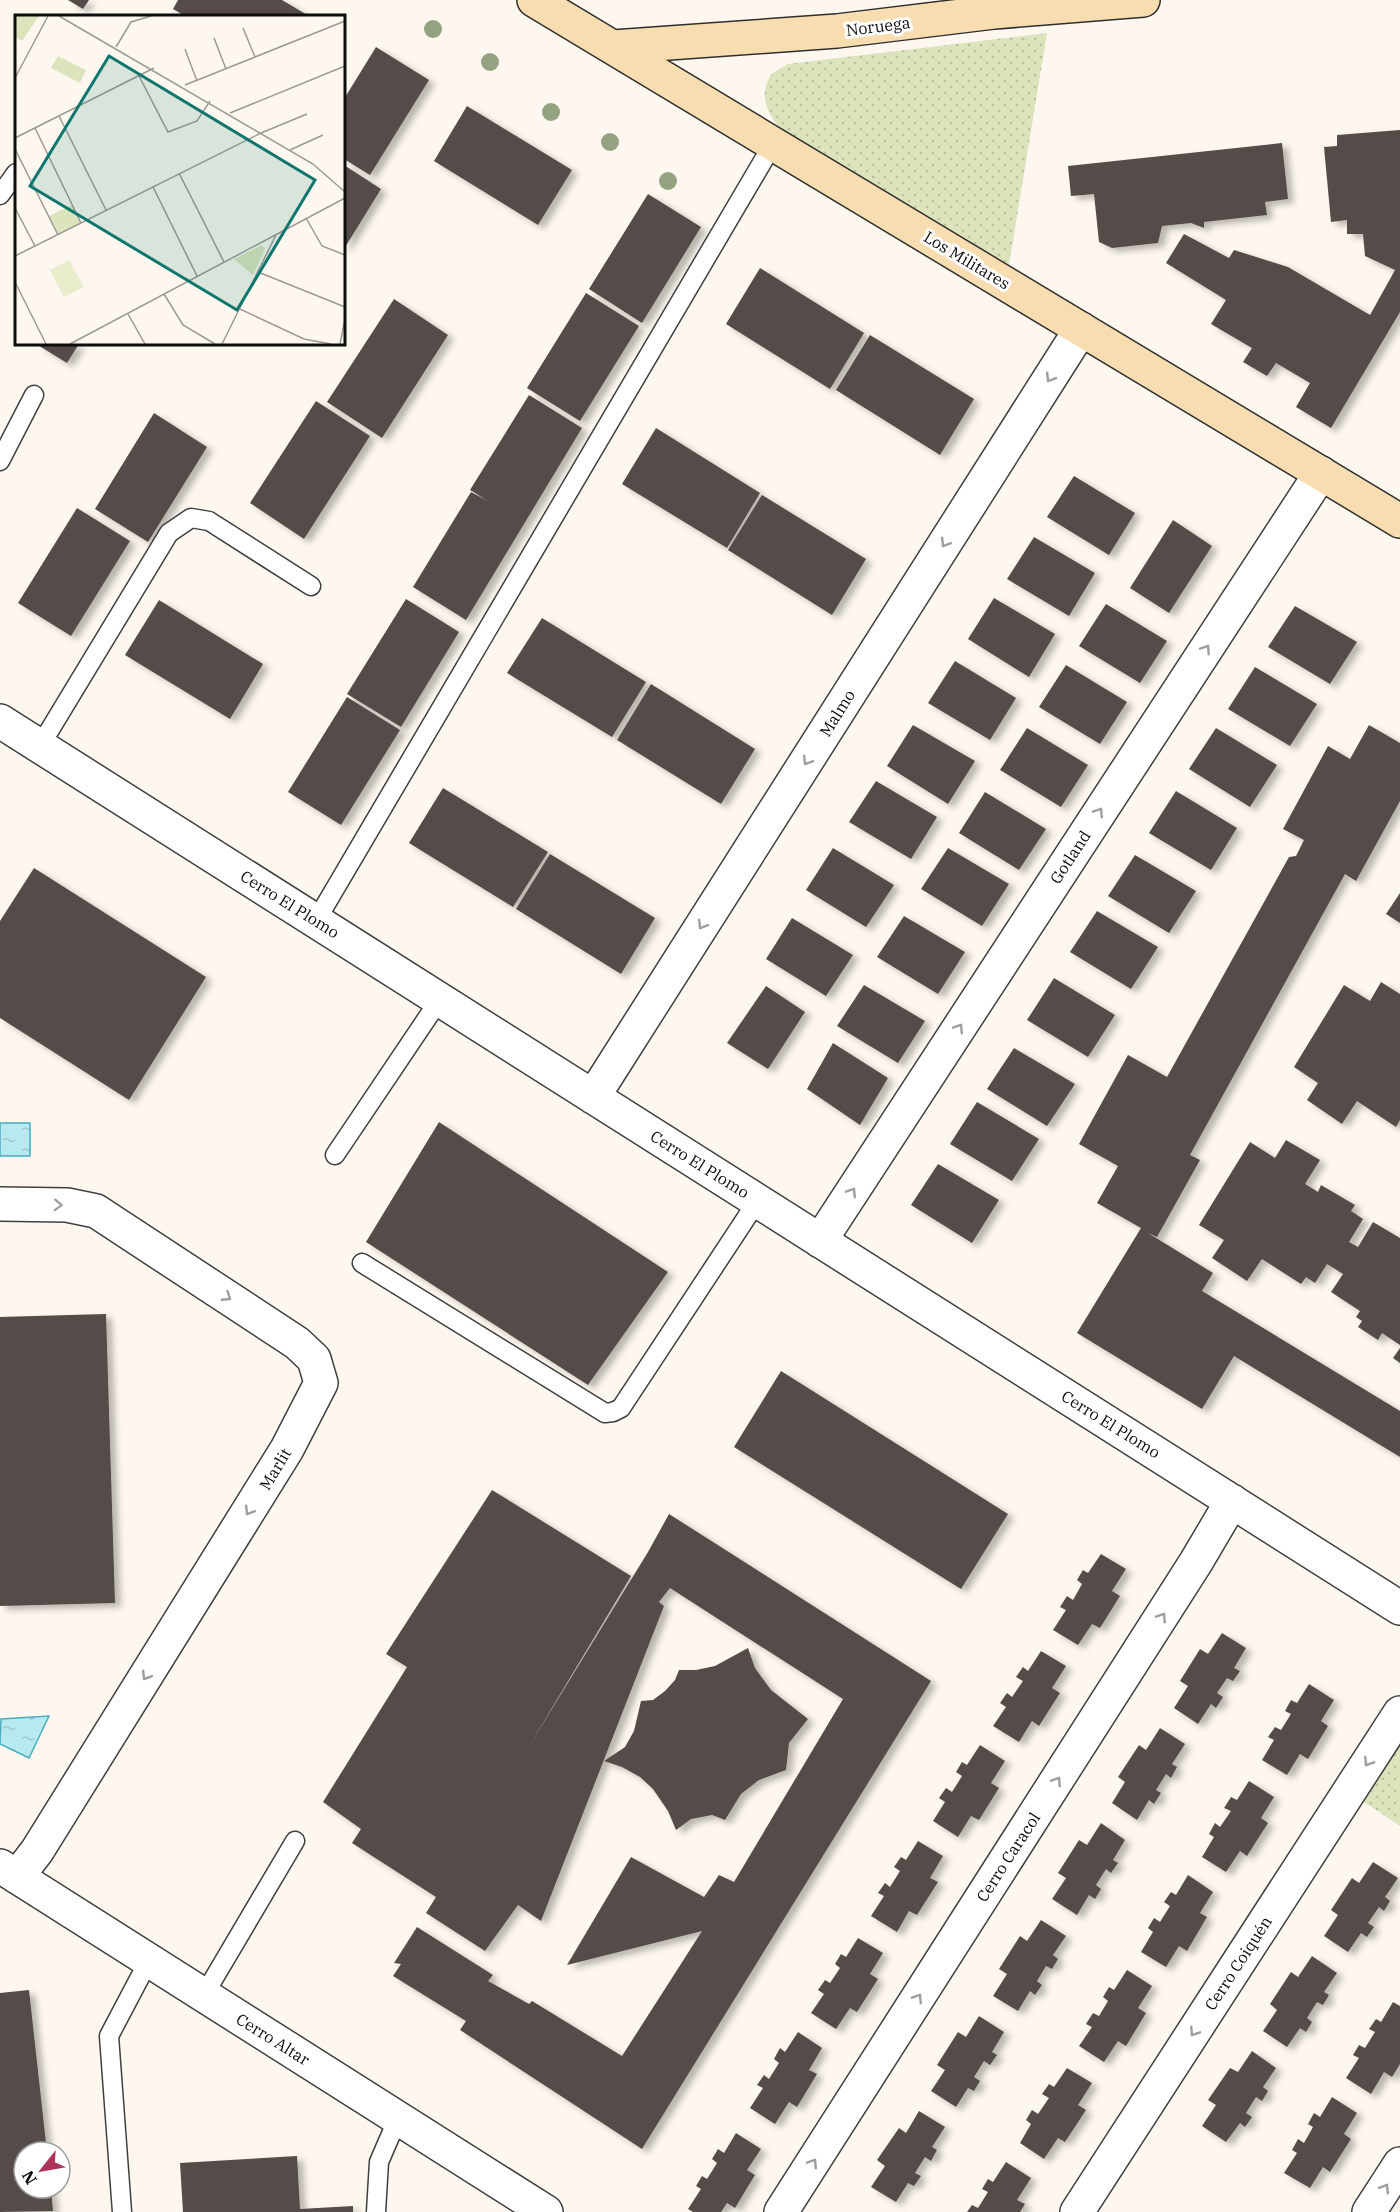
<svg xmlns="http://www.w3.org/2000/svg" width="1400" height="2212" viewBox="0 0 1400 2212" font-family="'IBM Plex Serif',serif">
<style>
.green{fill:url(#green-dots)}
.water{fill:url(#water-ripples);stroke:#47adbf;stroke-width:1.5}
.building{fill:#554c4a;filter:url(#shadow)}
.lines{fill:none;stroke-linecap:round;stroke-linejoin:round}
.lane-casing{stroke:#404040;stroke-width:21}
.street-casing{stroke:#404040;stroke-width:36}
.secondary-casing{stroke:#2f2f2f;stroke-width:36}
.lane{stroke:#fff;stroke-width:18}
.street{stroke:#fff;stroke-width:33}
.secondary{stroke:#f7ddb0;stroke-width:33}
.tree{fill:#94a37f}
.oneway{stroke:#9e9e9e}
.labels{text-anchor:middle;dominant-baseline:central;stroke-width:6;stroke-linejoin:round;paint-order:stroke}
.street-label{font-size:16px;fill:#0d0d0d;stroke:#fff}
.inset-road{fill:none;stroke:#9d9995;stroke-width:1.5}
.view{fill:#0f766e;fill-opacity:0.15;stroke:#0f766e;stroke-width:3}
.inset-edge{fill:none;stroke:#0d0d0d;stroke-width:3}
</style>
<defs>
<pattern id="green-dots" width="8" height="8" patternUnits="userSpaceOnUse" patternTransform="scale(1.5)"><rect width="8" height="8" fill="#dbe4bc"/><path d="M2 2h.1M6 6h.1" fill="none" stroke="#bbc2a0" stroke-width="1.8" stroke-linecap="round"/></pattern>
<pattern id="water-ripples" width="26" height="14" patternUnits="userSpaceOnUse" patternTransform="scale(1.5)"><rect width="26" height="14" fill="#b8e9f0"/><path d="M2 4q2-2 4 0t4 0M15 11q2-2 4 0t4 0" fill="none" stroke="#9dc7cd"/></pattern>
<filter id="shadow"><feDropShadow dx="6" dy="4" stdDeviation="3" flood-color="#0004"/></filter>
</defs>
<rect width="100%" height="100%" fill="#fdf7ef"/>
<!-- green -->
<path class="green" d="M1047,33L1009,265L781,129C767,114 758,94 771,75C775,71 783,67 788,64Z
M1400,1713V1826L1349,1792Z"/>
<!-- water -->
<path class="water" d="M0,1123H30V1156H0Z
M49,1716L29,1758L0,1744L1,1719Z"/>
<!-- building -->
<path class="building" d="M68,0H89L83,9Z
M178,0H282L309,16H185L173,9Z
M376,47L429,80L370,175L344,159V99Z
M467,106L572,170L538,225L434,161Z
M1400,130V312L1331,428L1296,407L1310,383L1276,363L1267,376L1243,362L1252,348L1211,324L1226,300L1166,263L1184,234L1229,258L1234,250L1288,267L1370,315L1395,270L1365,256L1363,234H1347V220L1331,222L1324,147L1337,146V135Z
M1282,143L1288,199L1265,202L1267,215L1204,222V228L1191,223L1162,226L1158,243L1112,248L1099,242L1094,194L1071,196L1068,166Z
M344,165L381,189L344,249Z
M648,194L701,227L642,323L589,289Z
M760,268L864,333L830,389L726,324Z
M586,293L639,326L580,421L527,388Z
M394,299L448,335L382,438L327,402Z
M870,335L974,399L940,455L836,390Z
M36,344H79L67,363Z
M529,395L582,428L466,620L413,587L471,492L488,501L470,490Z
M316,401L370,436L304,539L250,503Z
M154,413L207,447L148,542L95,509Z
M656,428L760,493L727,548L622,484Z
M1074,476L1135,513L1109,555L1047,517Z
M762,495L866,559L832,615L728,550Z
M77,508L130,541L71,636L18,603Z
M1173,520L1212,546L1169,613L1130,588Z
M1034,537L1095,573L1069,616L1007,579Z
M994,598L1055,634L1029,677L968,639Z
M406,599L459,632L401,727L347,694Z
M159,600L263,664L230,719L125,655Z
M1106,604L1167,641L1140,683L1079,646Z
M1295,606L1357,642L1330,684L1268,647Z
M542,618L646,682L612,737L507,673Z
M955,661L1016,698L990,740L928,703Z
M1066,665L1127,702L1100,744L1039,707Z
M1255,667L1317,704L1290,746L1228,709Z
M651,684L755,749L721,804L617,740Z
M347,697L400,730L341,825L288,792Z
M913,725L975,761L948,804L887,766Z
M1369,725L1400,743V801L1356,881L1345,874L1190,1155L1200,1160L1157,1237L1148,1233L1213,1273L1202,1291L1400,1411V1457L1234,1356L1202,1409L1077,1333L1141,1228L1097,1203L1118,1166L1079,1144L1128,1055L1167,1077L1289,857L1296,856L1304,840L1283,829L1328,746L1350,759Z
M1027,728L1088,765L1061,807L1000,770Z
M1216,728L1277,765L1250,807L1189,769Z
M876,781L937,817L911,859L849,822Z
M443,788L548,852L513,907L409,843Z
M1176,791L1237,828L1211,870L1149,833Z
M985,792L1046,829L1019,870L959,833Z
M833,848L894,885L866,927L806,890Z
M948,848L1009,884L982,926L921,889Z
M550,854L655,918L621,974L516,909Z
M1135,855L1196,891L1169,933L1108,896Z
M34,868L206,977L129,1100L0,1018V921Z
M1400,893V923L1386,914Z
M1097,911L1158,947L1131,989L1070,952Z
M904,916L965,952L938,994L877,957Z
M792,918L853,955L826,996L766,959Z
M1054,978L1115,1015L1088,1057L1027,1020Z
M1381,982L1400,994V1120L1396,1127L1357,1101L1342,1124L1307,1100L1318,1083L1294,1067L1344,985L1370,1001Z
M864,985L925,1021L898,1063L837,1026Z
M766,986L805,1012L768,1069L727,1043Z
M833,1043L888,1078L860,1125L807,1089Z
M1014,1048L1075,1084L1047,1126L987,1089Z
M977,1102L1039,1139L1012,1181L950,1144Z
M439,1122L668,1272L588,1385L366,1242Z
M1286,1140L1320,1160L1305,1184L1318,1192L1321,1185L1355,1205L1351,1211L1363,1219L1349,1242L1358,1247L1373,1222L1400,1238V1345L1382,1333L1378,1340L1358,1327L1362,1321L1356,1317L1360,1311L1331,1292L1343,1274L1327,1264L1315,1283L1306,1277L1301,1284L1262,1259L1247,1281L1212,1258L1224,1240L1199,1225L1250,1142L1275,1158Z
M938,1164L999,1200L972,1243L911,1205Z
M106,1314L115,1603L0,1606V1317Z
M1400,1348V1363L1393,1358Z
M781,1371L1008,1514L961,1589L734,1447Z
M492,1490L631,1576L528,1748L648,1552L669,1514L931,1681L642,2149L460,2030L466,2021L393,1976L401,1964L394,1963L417,1927L493,1975L488,1981L529,2004L532,2001L622,2056L702,1931L567,1965L631,1857L704,1897L719,1875L734,1882L843,1699L670,1588L659,1602L664,1606L541,1921L518,1905L485,1951L426,1913L436,1897L352,1843L361,1829L323,1802L407,1667L386,1654Z
M1101,1554L1126,1569L1112,1591L1120,1596L1100,1628L1092,1624L1078,1645L1053,1630L1066,1610L1060,1607L1067,1596L1073,1600L1082,1584L1077,1580L1083,1570L1088,1573Z
M1222,1633L1246,1648L1234,1668L1240,1671L1233,1681L1227,1678L1217,1693L1223,1697L1216,1708L1211,1704L1198,1724L1174,1708L1188,1686L1180,1681L1200,1649L1208,1654Z
M748,1648L755,1668L771,1690L808,1719L789,1743L786,1770L759,1780L741,1794L725,1820L712,1815L691,1819L676,1830L668,1811L653,1789L640,1777L622,1767L604,1761L625,1747L634,1731L641,1701L653,1700L665,1691L675,1680L679,1670H696L715,1666Z
M1041,1651L1066,1666L1052,1688L1060,1693L1039,1726L1032,1721L1019,1742L993,1726L1006,1707L1000,1703L1007,1693L1012,1697L1023,1681L1016,1677L1023,1667L1028,1671Z
M1309,1684L1334,1700L1321,1721L1328,1726L1308,1759L1300,1754L1287,1775L1262,1760L1274,1740L1268,1737L1275,1727L1281,1730L1291,1714L1285,1711L1291,1700L1297,1703Z
M1160,1728L1185,1744L1172,1764L1177,1767L1171,1778L1166,1774L1156,1790L1161,1793L1154,1804L1149,1800L1137,1820L1112,1803L1125,1782L1118,1777L1139,1745L1146,1750Z
M980,1745L1005,1761L991,1783L999,1788L979,1820L971,1816L958,1837L933,1821L945,1802L939,1798L946,1788L952,1792L962,1776L956,1772L962,1762L967,1765Z
M1249,1781L1274,1797L1261,1818L1268,1823L1247,1856L1240,1851L1226,1872L1202,1857L1214,1837L1209,1834L1215,1823L1220,1827L1231,1811L1224,1808L1231,1797L1237,1800Z
M1101,1823L1125,1840L1113,1860L1118,1863L1111,1873L1106,1869L1096,1885L1101,1889L1095,1899L1089,1895L1077,1915L1052,1899L1066,1878L1058,1873L1079,1840L1087,1845Z
M918,1841L943,1856L930,1878L938,1882L917,1915L909,1911L897,1932L871,1916L884,1896L878,1893L885,1883L890,1887L900,1871L894,1867L901,1857L906,1860Z
M1373,1862L1398,1878L1385,1897L1390,1901L1384,1911L1379,1907L1368,1923L1374,1927L1367,1937L1361,1933L1348,1952L1324,1936L1338,1915L1331,1910L1352,1878L1359,1883Z
M1188,1875L1213,1892L1200,1913L1207,1917L1187,1951L1179,1946L1166,1967L1141,1952L1153,1932L1148,1928L1154,1918L1160,1922L1170,1906L1164,1902L1171,1892L1176,1895Z
M1041,1920L1066,1936L1053,1955L1058,1959L1052,1969L1046,1966L1037,1981L1042,1985L1035,1995L1030,1991L1018,2011L993,1996L1007,1974L999,1969L1020,1936L1027,1941Z
M858,1938L883,1953L870,1974L878,1979L857,2012L850,2008L836,2029L811,2013L824,1994L818,1990L825,1980L830,1983L840,1968L835,1964L841,1954L846,1957Z
M1312,1956L1337,1973L1324,1992L1329,1995L1323,2005L1317,2002L1307,2018L1312,2022L1306,2032L1300,2028L1287,2047L1263,2031L1277,2010L1270,2004L1291,1972L1298,1977Z
M1127,1970L1152,1986L1138,2008L1146,2013L1126,2046L1118,2041L1104,2062L1079,2046L1092,2027L1086,2024L1093,2013L1099,2016L1108,2001L1103,1997L1109,1987L1114,1990Z
M29,1990L47,2152H24V2188H51L53,2211L0,2212V1993Z
M1393,2002L1400,2006V2064L1392,2077L1384,2072L1371,2094L1346,2078L1359,2058L1353,2055L1359,2045L1365,2048L1375,2032L1369,2029L1376,2019L1381,2022Z
M979,2016L1004,2032L992,2052L997,2055L990,2065L984,2061L974,2077L980,2081L974,2091L968,2088L956,2107L931,2091L945,2070L937,2065L958,2032L966,2037Z
M798,2032L822,2048L809,2070L817,2074L797,2107L789,2102L775,2124L750,2108L763,2088L757,2085L764,2075L769,2079L779,2063L774,2059L780,2048L785,2052Z
M1252,2051L1276,2068L1263,2087L1268,2091L1262,2101L1256,2097L1246,2113L1252,2117L1245,2127L1240,2123L1226,2142L1202,2126L1216,2105L1208,2100L1230,2068L1238,2072Z
M1067,2068L1092,2083L1078,2105L1086,2110L1065,2142L1058,2138L1044,2159L1020,2143L1031,2124L1026,2120L1032,2110L1038,2114L1049,2098L1042,2094L1049,2084L1054,2087Z
M1332,2097L1357,2113L1344,2134L1351,2139L1330,2172L1323,2167L1310,2188L1284,2173L1297,2153L1292,2150L1298,2139L1304,2143L1313,2127L1308,2124L1314,2113L1320,2117Z
M919,2111L945,2127L932,2147L937,2150L931,2161L925,2157L915,2173L921,2176L914,2186L908,2183L896,2202L871,2187L885,2166L877,2160L899,2128L906,2133Z
M736,2133L761,2149L747,2170L755,2175L735,2208L727,2203L721,2212H693L688,2209L701,2189L696,2186L702,2176L707,2179L717,2163L712,2159L718,2149L724,2153Z
M297,2156L300,2209L353,2206V2212H183L180,2163Z
M1006,2162L1031,2178L1017,2200L1025,2204L1020,2212H967L972,2205L978,2208L988,2192L982,2189L988,2179L993,2182Z"/>
<g class="lines">
<defs>
<path id="lane" d="M0,195L16,173
M0,461L34,395
M40,746L169,533L191,518L209,521L311,586
M316,921L773,144
M335,1155L440,999
M362,1263L605,1413L613,1412L621,1408L758,1200
M204,1995L295,1841
M122,2212L109,2036L149,1960
M376,2212L379,2162L398,2118"/>
<path id="street" d="M0,721L1400,1608
M593,1097L1081,329
M0,1204L67,1205L96,1211L297,1343L314,1359L321,1383L287,1449L37,1851L17,1877
M820,1241L1321,473
M0,1866L546,2212
M781,2212L1196,1562L1232,1501
M1077,2212L1400,1713
M1369,2212L1400,2164"/>
<path id="secondary" d="M534,0L1400,521
M613,47L837,31L994,12L1143,0"/>
</defs>
<!-- lane casing -->
<use href="#lane" class="lane-casing"/>
<!-- street casing -->
<use href="#street" class="street-casing"/>
<!-- secondary casing -->
<use href="#secondary" class="secondary-casing"/>
<!-- lane -->
<use href="#lane" class="lane"/>
<!-- street -->
<use href="#street" class="street"/>
<!-- secondary -->
<use href="#secondary" class="secondary"/>
</g>
<!-- trees -->
<g class="tree">
<circle cx="433" cy="29" r="9"/>
<circle cx="490" cy="62" r="9"/>
<circle cx="551" cy="112" r="9"/>
<circle cx="610" cy="142" r="9"/>
<circle cx="668" cy="181" r="9"/>
</g>
<!-- one-way arrows -->
<defs><path id="oneway-chevron" d="M-2-3.5L2.5 0L-2 3.5" fill="none" stroke-width="1.6" stroke-linecap="round" stroke-linejoin="round" transform="scale(1.5)"/></defs>
<g class="oneway">
<use href="#oneway-chevron" transform="translate(1050 378) rotate(122)"/>
<use href="#oneway-chevron" transform="translate(945 543) rotate(122)"/>
<use href="#oneway-chevron" transform="translate(1206 649) rotate(-57)"/>
<use href="#oneway-chevron" transform="translate(807 761) rotate(122)"/>
<use href="#oneway-chevron" transform="translate(1099 812) rotate(-57)"/>
<use href="#oneway-chevron" transform="translate(702 925) rotate(122)"/>
<use href="#oneway-chevron" transform="translate(959 1028) rotate(-57)"/>
<use href="#oneway-chevron" transform="translate(852 1192) rotate(-57)"/>
<use href="#oneway-chevron" transform="translate(58 1205) rotate(2)"/>
<use href="#oneway-chevron" transform="translate(227 1297) rotate(33)"/>
<use href="#oneway-chevron" transform="translate(249 1511) rotate(122)"/>
<use href="#oneway-chevron" transform="translate(1162 1617) rotate(-57)"/>
<use href="#oneway-chevron" transform="translate(146 1676) rotate(122)"/>
<use href="#oneway-chevron" transform="translate(1368 1762) rotate(123)"/>
<use href="#oneway-chevron" transform="translate(1057 1781) rotate(-57)"/>
<use href="#oneway-chevron" transform="translate(918 1998) rotate(-57)"/>
<use href="#oneway-chevron" transform="translate(1194 2032) rotate(123)"/>
<use href="#oneway-chevron" transform="translate(813 2163) rotate(-57)"/>
<use href="#oneway-chevron" transform="translate(1385 2188) rotate(-58)"/>
</g>
<g class="labels">
<!-- street labels -->
<g class="street-label">
<text transform="translate(878 26) rotate(-7)">Noruega</text>
<text transform="translate(967 260) rotate(31)">Los Militares</text>
<text transform="translate(837 713) rotate(-58)">Malmo</text>
<text transform="translate(1070 857) rotate(-57)">Gotland</text>
<text transform="translate(290 904) rotate(32)">Cerro El Plomo</text>
<text transform="translate(700 1164) rotate(32)">Cerro El Plomo</text>
<text transform="translate(1111 1424) rotate(32)">Cerro El Plomo</text>
<text transform="translate(275 1469) rotate(-59)">Marlit</text>
<text transform="translate(1008 1857) rotate(-57)">Cerro Caracol</text>
<text transform="translate(1238 1963) rotate(-57)">Cerro Coiquén</text>
<text transform="translate(273 2039) rotate(32)">Cerro Altar</text>
</g>
</g>
<!-- overview -->
<g transform="translate(15 15)">
<rect width="330" height="330" fill="#fdf7ef"/>
<path d="M0,1H24L7,26L0,22ZM43,41L71,55L65,68L36,53ZM57,190L66,208L43,220L34,201ZM247,230L250,234L238,260L219,244Z" fill="#dbe4bc"/>
<path d="M54,245L69,272L49,282L35,255Z" fill="#e9edcc"/>
<path class="inset-road" d="M44,1L298,149L330,177M228,13L240,42M199,23L211,54M101,32L116,7L136,1M170,34L182,66M124,61L153,117L182,106L195,86M0,63L33,1M170,70L330,6M215,98L330,51M44,101L91,195M20,113L66,208M0,123L139,53M0,134L43,220M275,135L308,120M164,158L209,247M138,172L182,261M0,193L20,231M291,203L307,231L330,240M0,241L246,118L292,99M243,257L330,292M0,267L31,329M149,279L168,310L200,329M225,294L289,324L316,329M113,299L130,329M55,329L330,183M207,329L261,220M325,329L330,304"/>
<path class="view" d="M94,41L300,165L222,295L15,171Z"/>
<rect width="330" height="330" class="inset-edge"/>
</g>
<!-- north arrow -->
<g transform="translate(42 2170) rotate(239)"><circle r="28" fill="#ffffff" stroke="#9e9e9e" stroke-width="1.5"/>
<path d="M0-4.5L10 22L0 15L-10 22Z" fill="#af3358"/>
<text y="-9" font-size="16" font-weight="bold" text-anchor="middle" fill="#0d0d0d">N</text>
</g>
</svg>
